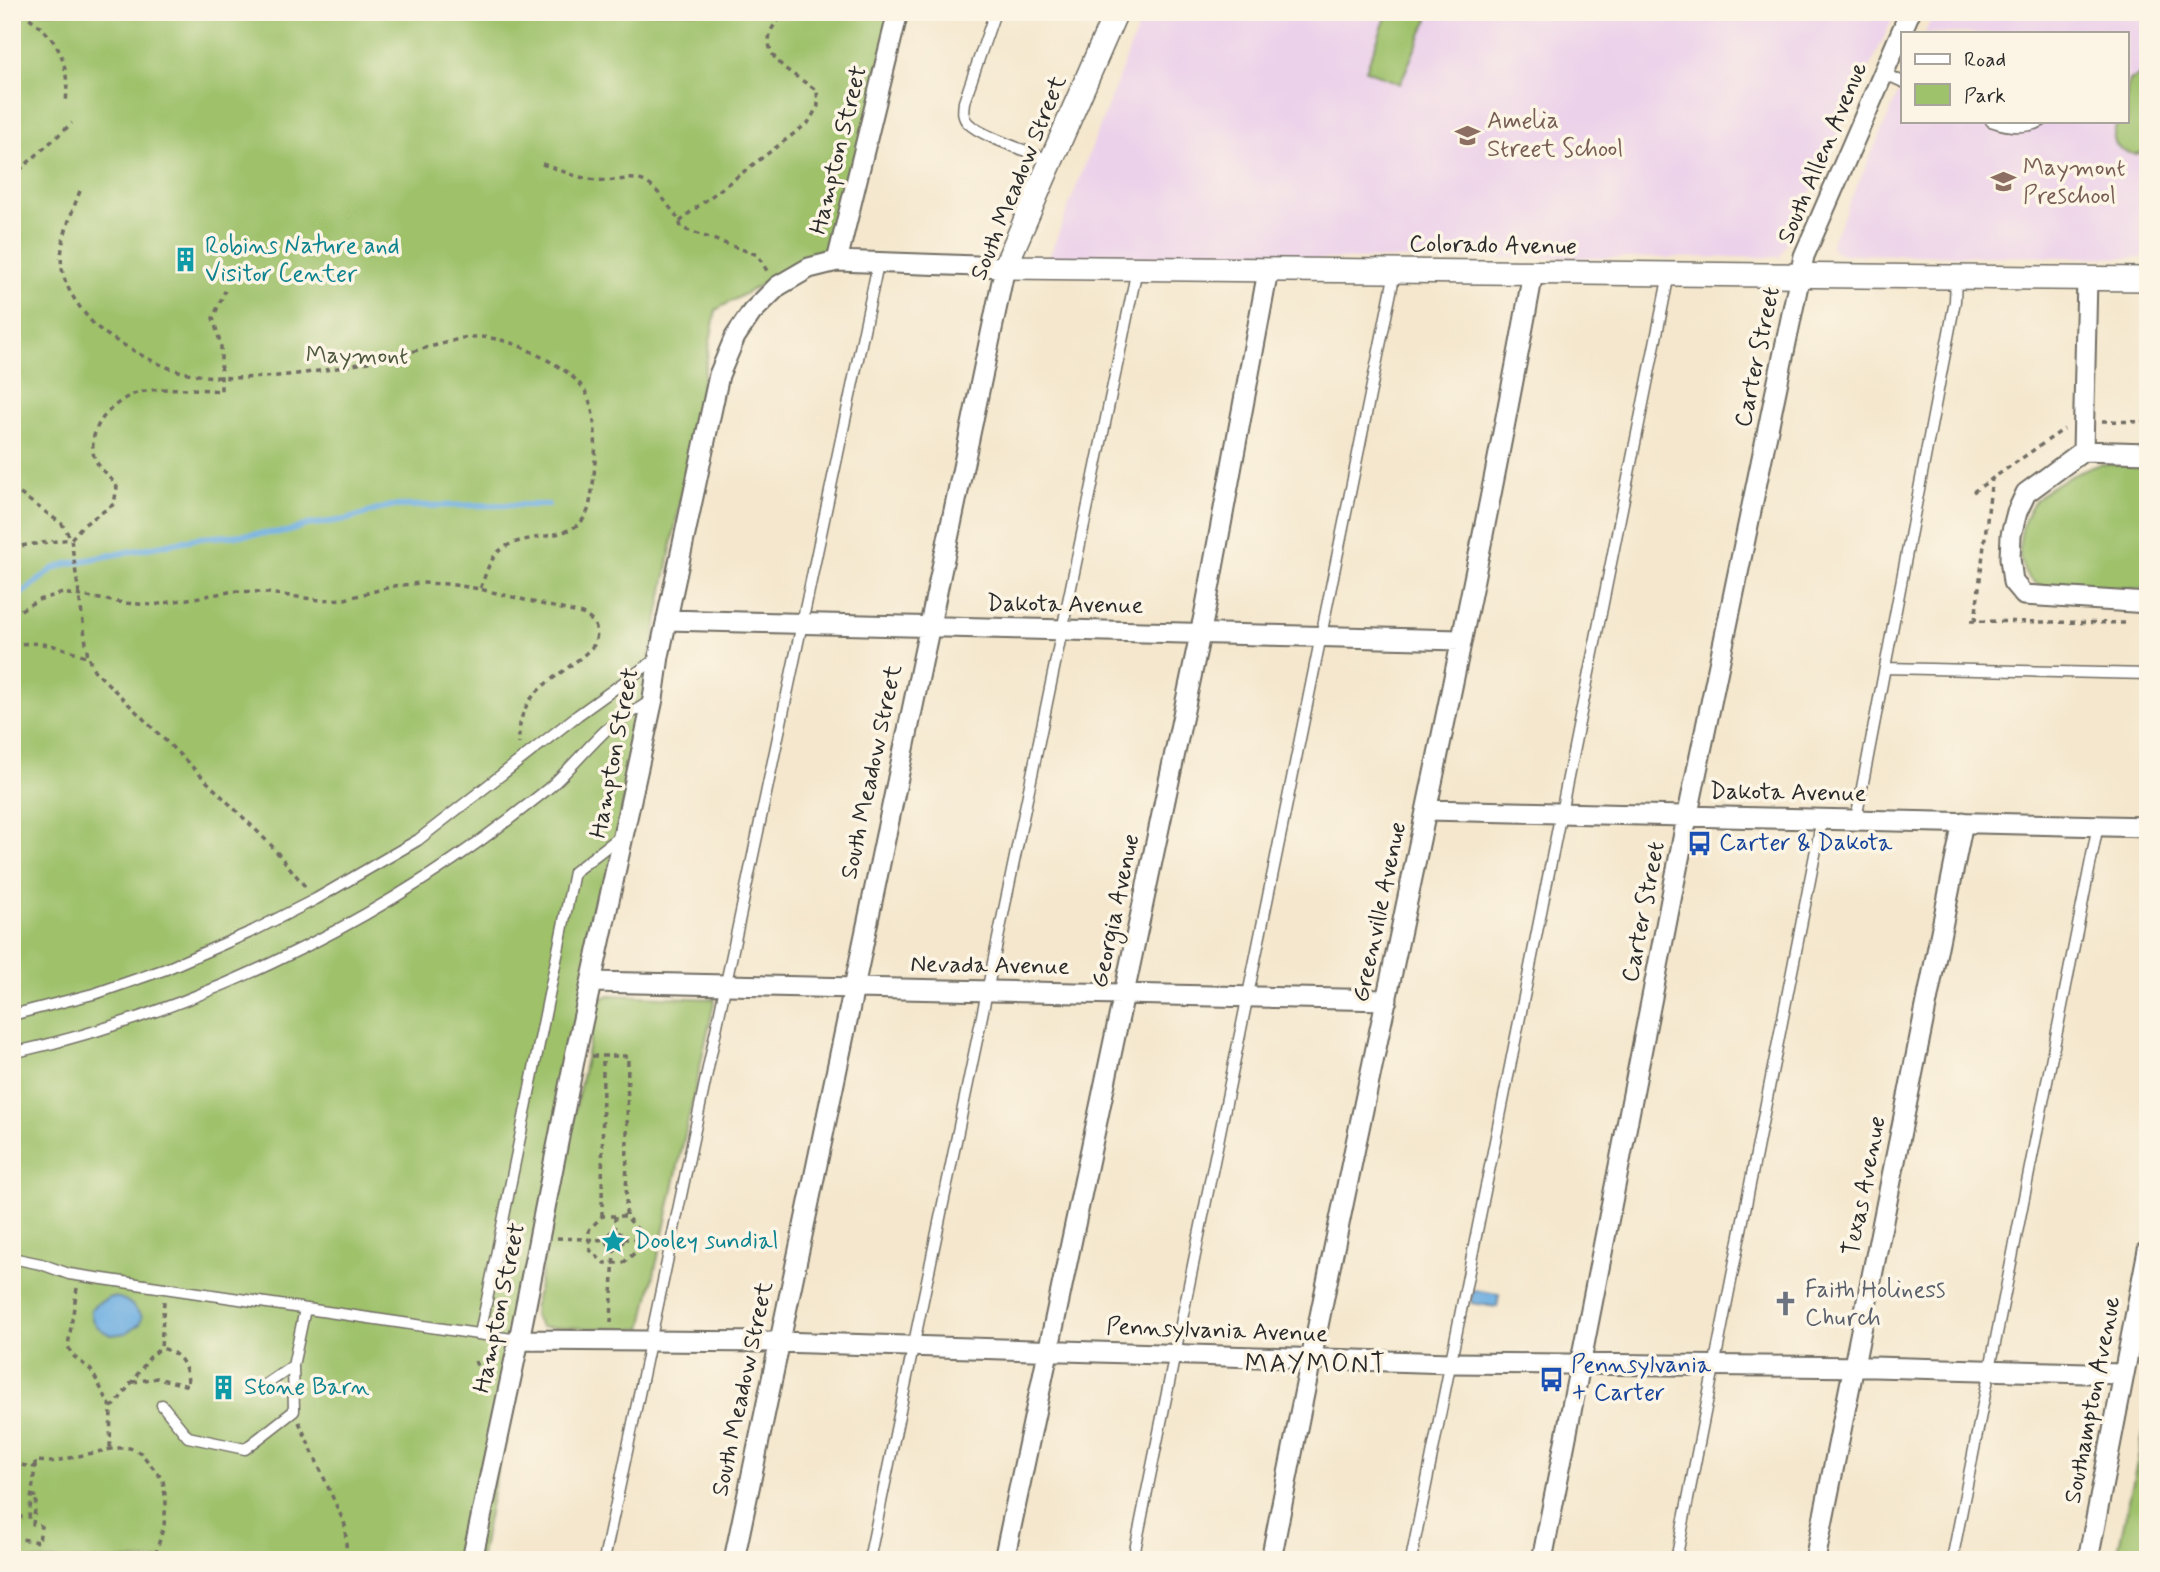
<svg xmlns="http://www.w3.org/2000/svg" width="2160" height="1572" viewBox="0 0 2160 1572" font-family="Mynerve,sans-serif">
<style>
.built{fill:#ecd1ea}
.green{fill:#9ec16b;stroke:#64764b;stroke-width:2}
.water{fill:#6daee1;stroke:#4c6c86;stroke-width:2}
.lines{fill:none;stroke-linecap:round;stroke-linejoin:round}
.stream{stroke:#6daee1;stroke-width:6}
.service-casing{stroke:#716d64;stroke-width:13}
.minor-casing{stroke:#716d64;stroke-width:23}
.tertiary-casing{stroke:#716d64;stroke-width:26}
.path{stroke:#716d64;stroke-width:3.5;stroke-dasharray:5 5;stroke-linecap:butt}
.service{stroke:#fff;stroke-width:10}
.minor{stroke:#fff;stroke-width:19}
.tertiary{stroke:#fff;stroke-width:23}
.labels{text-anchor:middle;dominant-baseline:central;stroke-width:7;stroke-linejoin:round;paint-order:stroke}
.education-label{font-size:24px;fill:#785e54;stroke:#fcf5e5;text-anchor:start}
.street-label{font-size:24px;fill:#2b2b2b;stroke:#fcf5e5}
.culture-label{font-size:24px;fill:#0d838f;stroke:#fcf5e5;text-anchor:start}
.park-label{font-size:24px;fill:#4e583e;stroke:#fcf5e5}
.transit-label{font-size:24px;fill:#164399;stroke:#fcf5e5;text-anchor:start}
.worship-label{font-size:24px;fill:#5b616d;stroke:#fcf5e5;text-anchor:start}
.neighbourhood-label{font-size:26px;letter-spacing:2px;fill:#2b2b2b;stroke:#fcf5e5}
</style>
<rect width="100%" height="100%" fill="#fcf5e5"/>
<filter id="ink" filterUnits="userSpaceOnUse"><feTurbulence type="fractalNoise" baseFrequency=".0143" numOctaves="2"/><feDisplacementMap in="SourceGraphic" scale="14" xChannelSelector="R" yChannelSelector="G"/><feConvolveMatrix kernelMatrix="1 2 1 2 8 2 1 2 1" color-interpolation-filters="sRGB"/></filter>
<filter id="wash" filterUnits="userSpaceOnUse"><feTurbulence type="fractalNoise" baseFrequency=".00686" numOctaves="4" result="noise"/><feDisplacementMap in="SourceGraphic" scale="28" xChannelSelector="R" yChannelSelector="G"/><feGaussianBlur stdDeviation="1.57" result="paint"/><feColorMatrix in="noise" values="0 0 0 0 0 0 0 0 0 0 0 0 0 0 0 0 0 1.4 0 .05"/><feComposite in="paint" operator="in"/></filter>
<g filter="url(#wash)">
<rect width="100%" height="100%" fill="#f4e7cd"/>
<!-- built -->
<path class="built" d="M1144,12H1896L1780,257L1048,260Z
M1934,12H2148V258L1841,254L1832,249L1831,244L1903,83V121H2127V33H1925Z"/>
<!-- green -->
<path class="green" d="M12,12H896L841,240L716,310L480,1560H12Z
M1388,12H1431L1400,84L1366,70Z
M2140,75L2148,78V149L2144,148L2143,152C2133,157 2116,151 2114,139C2113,133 2116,126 2118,121H2127V90L2130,80Z
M2101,464L2148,465V589C2124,589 2101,588 2078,587C2068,587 2055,589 2045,587C2008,578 2017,523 2036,500C2050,484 2081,471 2101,464Z
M612,995L715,999L642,1329L541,1327L534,1316V1308L597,1005L606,996Z
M2148,1412V1560H2116Z"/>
<!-- water -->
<path class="water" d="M1473,1290L1499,1294L1497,1307L1471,1303Z
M111,1297C127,1297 134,1307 142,1317L140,1324L126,1333L112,1335C100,1331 89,1322 91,1309L98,1303Z"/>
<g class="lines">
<!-- stream -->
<path class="stream" d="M12,601L53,569L66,564L199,538L286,532L307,525L345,520L390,506L548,505"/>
</g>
</g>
<g filter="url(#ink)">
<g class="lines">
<defs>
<path id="service" d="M995,12L964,102C963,110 962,117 968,123C982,137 1031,152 1051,161
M1883,73L1903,82
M1991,121C2008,127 2025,129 2042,121
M1885,668L2148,674
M1856,819L1955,301L1956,277
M12,1015L97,993L166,969L253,931L316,899L418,840L578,715L656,659
M12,1053C188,1014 365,929 508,820C522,809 537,798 550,787C570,769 587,748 606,730C619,719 636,711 650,701
M12,1258L41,1264L69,1274L519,1340
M480,1334L574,872L621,836
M265,1385L293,1366L305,1309
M162,1405L188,1437L245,1449L294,1411L293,1366
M604,1560L878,264
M869,1560L1137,269
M1133,1560L1395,272
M1411,1560L1669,274
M1676,1560L1822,819
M1952,1560L2098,825"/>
<path id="minor" d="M837,261L898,12
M2083,451L2087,278
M2148,453L2083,451L2026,493L2017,512L2011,535L2010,558L2013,582L2024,595L2148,603
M667,620L1460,640
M1427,810L2148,827
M592,982L1387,1000
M519,1340L779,1342L1450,1363L1874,1367L2123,1374
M472,1560L519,1340L575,1056L653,699L659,656L719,375L735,337L752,312L778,286L809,268L837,261L1005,267L734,1560
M1004,1560L1205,611L1268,271
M1271,1560C1354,1130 1455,703 1533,273
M1542,1560L1685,828L1804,256L1910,12
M1815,1560L1963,822
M2088,1560L2148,1250"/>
<path id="tertiary" d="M1116,12L1005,267L2148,279"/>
</defs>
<!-- service casing -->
<use href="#service" class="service-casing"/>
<!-- minor casing -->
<use href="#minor" class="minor-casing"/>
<!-- tertiary casing -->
<use href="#tertiary" class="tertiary-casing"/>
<!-- path -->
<path class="path" d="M21,12C58,37 70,59 66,104
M1445,12V13
M542,164C558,169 574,177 590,179C629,186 638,163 668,205C673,212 680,219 681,228L758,255L767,271
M12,177L72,123
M80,191C58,248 48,272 92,322C103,334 117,341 131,349C145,358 162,366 179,371C234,386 317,373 373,361C397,356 421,349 445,343C453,341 462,337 471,337C494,336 516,343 536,354C553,363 571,372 583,388C601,412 596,478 589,507C579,546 522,529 498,552C488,562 485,577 480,589
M680,222L688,214L808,123L818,106L817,91C799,76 760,61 771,31C775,22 782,16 790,12
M2102,421L2148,422
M12,488L62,524L71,539L88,657L94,670L271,845L308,890
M1973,492L2064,429
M12,547L71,539L82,526L114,504L117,487C110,475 95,467 93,452C90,425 111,404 134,394C153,386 200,389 221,391V345L213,318L225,291
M12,615L38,600L63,593L124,603L153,605L235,591L260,592L320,600L345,599L394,586L420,583L448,584L480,589L582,614C596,621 600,631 594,645C561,681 516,686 519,744
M1970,621L2126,623
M1975,621L1992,478
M12,645C40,640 62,647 88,657
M592,1056H628L626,1216L639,1231L638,1250L623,1263H604L590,1250L589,1230L602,1216H626
M602,1216L603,1057
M615,1216V1231
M557,1238L606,1240L611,1248L616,1249L623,1242L620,1233L611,1232L606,1240
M623,1239H638
M77,1288L68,1346L72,1355L91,1370L111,1407L110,1449
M611,1323L614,1248
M475,1361L487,1387
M133,1382L157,1378L188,1386C188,1366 181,1353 161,1348
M111,1407L115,1405L150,1357L161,1348L164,1301
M299,1422L345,1525L347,1560
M12,1464L35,1467L29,1517H12
M35,1467V1461L51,1462L116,1448H130L141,1453L163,1480L166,1503L164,1525L154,1560
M12,1504L15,1503L19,1465
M19,1516L15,1538L39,1542L41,1526L33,1524L37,1496H32
M134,1560L138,1551L144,1557"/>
<!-- service -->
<use href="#service" class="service"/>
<!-- minor -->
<use href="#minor" class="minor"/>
<!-- tertiary -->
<use href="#tertiary" class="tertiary"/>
</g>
</g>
<!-- icons -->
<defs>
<symbol id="school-bare" viewBox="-9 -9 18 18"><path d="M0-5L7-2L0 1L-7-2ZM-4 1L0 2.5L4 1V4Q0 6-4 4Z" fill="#8d6e63" stroke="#fcf5e5" stroke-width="2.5" paint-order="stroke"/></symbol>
<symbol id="building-bare" viewBox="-9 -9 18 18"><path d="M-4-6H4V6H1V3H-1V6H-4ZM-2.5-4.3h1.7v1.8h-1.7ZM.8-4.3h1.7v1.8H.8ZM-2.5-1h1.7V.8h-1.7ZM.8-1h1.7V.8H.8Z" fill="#0f9aa8" stroke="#fcf5e5" stroke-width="2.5" paint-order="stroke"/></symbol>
<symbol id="bus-bare" viewBox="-9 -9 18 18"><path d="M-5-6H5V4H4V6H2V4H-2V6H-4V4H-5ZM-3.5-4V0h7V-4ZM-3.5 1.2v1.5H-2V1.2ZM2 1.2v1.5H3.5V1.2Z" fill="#1a4fb4" stroke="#fcf5e5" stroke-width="2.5" paint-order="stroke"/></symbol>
<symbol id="sight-bare" viewBox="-9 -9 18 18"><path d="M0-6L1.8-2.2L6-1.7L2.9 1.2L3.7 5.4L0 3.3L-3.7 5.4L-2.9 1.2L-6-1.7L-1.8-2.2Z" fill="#0f9aa8" stroke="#fcf5e5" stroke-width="2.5" paint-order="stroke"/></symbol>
<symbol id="church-bare" viewBox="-9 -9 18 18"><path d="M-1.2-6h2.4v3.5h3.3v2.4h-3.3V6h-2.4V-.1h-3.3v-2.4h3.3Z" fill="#6b7280" stroke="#fcf5e5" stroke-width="2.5" paint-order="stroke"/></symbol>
</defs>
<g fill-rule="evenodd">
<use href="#school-bare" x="1450" y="118" width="35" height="35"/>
<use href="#school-bare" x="1986" y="164" width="35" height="35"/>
<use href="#building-bare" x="168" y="242" width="35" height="35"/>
<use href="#bus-bare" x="1682" y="826" width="35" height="35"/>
<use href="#sight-bare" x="596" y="1224" width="35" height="35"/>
<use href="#church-bare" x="1768" y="1286" width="35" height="35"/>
<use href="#bus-bare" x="1534" y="1362" width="35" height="35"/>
<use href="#building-bare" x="206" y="1370" width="35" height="35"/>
</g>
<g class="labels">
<!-- education labels -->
<g class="education-label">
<text x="1487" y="121">Amelia<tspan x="1487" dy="28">Street School</tspan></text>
<text x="2023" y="168">Maymont<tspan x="2023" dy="28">Preschool</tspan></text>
</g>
<!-- street labels -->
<g class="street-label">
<text transform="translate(839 150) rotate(-76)">Hampton Street</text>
<text transform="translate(1823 153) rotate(-67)">South Allen Avenue</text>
<text transform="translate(1019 178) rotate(-68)">South Meadow Street</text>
<text transform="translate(1493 246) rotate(1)">Colorado Avenue</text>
<text transform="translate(1758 357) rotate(-78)">Carter Street</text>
<text transform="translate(1065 605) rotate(1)">Dakota Avenue</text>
<text transform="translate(615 753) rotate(-79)">Hampton Street</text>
<text transform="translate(872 772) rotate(-78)">South Meadow Street</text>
<text transform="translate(1788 793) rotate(1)">Dakota Avenue</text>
<text transform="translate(1116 911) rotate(-78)">Georgia Avenue</text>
<text transform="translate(1380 912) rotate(-78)">Greenville Avenue</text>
<text transform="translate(1644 912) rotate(-79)">Carter Street</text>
<text transform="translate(990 966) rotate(1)">Nevada Avenue</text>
<text transform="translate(1865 1186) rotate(-79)">Texas Avenue</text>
<text transform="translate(500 1308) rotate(-78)">Hampton Street</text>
<text transform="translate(1217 1331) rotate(2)">Pennsylvania Avenue</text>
<text transform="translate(743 1389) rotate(-78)">South Meadow Street</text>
<text transform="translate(2093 1400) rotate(-79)">Southampton Avenue</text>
</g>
<!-- culture labels -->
<g class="culture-label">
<text x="205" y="246">Robins Nature and<tspan x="205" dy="28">Visitor Center</tspan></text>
<text x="634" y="1241">Dooley sundial</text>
<text x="244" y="1387">Stone Barn</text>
</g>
<!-- park labels -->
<g class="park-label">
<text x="357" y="356">Maymont</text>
</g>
<!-- transit labels -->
<g class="transit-label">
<text x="1719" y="843">Carter &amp; Dakota</text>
<text x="1571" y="1365">Pennsylvania<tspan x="1571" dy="28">+ Carter</tspan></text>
</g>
<!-- worship labels -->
<g class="worship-label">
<text x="1805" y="1290">Faith Holiness<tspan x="1805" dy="28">Church</tspan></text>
</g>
<!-- neighbourhood labels -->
<g class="neighbourhood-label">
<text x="1316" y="1365">MAYMONT</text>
</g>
</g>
<!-- margin -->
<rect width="2160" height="1572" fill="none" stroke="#fcf5e5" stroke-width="42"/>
<!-- legend -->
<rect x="1901" y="32" width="228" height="91" fill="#fcf5e5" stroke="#a8a49b" stroke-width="2"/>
<rect x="1915" y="54" width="35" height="10" fill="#ffffff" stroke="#a8a49b" stroke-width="2"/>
<text x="1964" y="66" font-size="21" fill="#2b2b2b">Road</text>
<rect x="1915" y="84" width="35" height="21" fill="#9ec16b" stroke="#a8a49b" stroke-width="2"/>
<text x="1964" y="102" font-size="21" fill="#2b2b2b">Park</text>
</svg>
